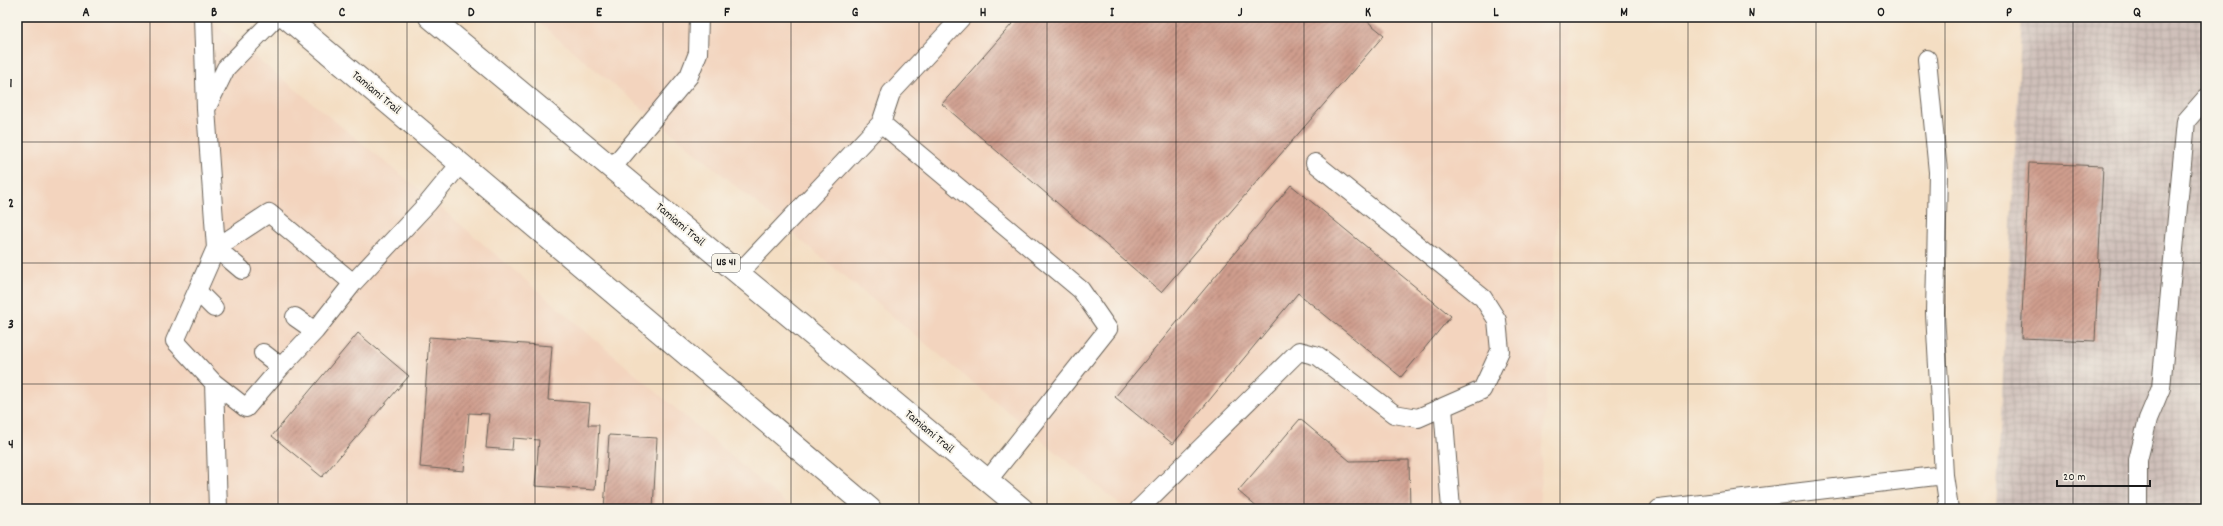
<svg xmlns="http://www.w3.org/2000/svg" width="2223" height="526" viewBox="0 0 2223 526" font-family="Dekko,sans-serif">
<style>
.built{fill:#f3d4be}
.industrial{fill:url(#industrial-grid)}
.building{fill:url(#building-hatch)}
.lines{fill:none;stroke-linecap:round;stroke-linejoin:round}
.service-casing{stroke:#686056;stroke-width:20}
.primary-casing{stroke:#686056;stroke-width:24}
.service{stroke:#fff;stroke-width:18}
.primary{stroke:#fff;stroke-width:22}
.grid{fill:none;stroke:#1c1c1c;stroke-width:1;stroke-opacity:0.55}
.labels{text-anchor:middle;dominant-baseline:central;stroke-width:4;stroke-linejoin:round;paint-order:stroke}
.shield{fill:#f7f3e8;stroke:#5e5c59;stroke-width:1}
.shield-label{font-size:11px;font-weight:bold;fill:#1c1c1c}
.street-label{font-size:12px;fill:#1c1c1c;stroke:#f7f3e8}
.neatline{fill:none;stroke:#1c1c1c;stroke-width:1.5}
.grid-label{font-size:13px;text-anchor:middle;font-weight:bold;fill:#1c1c1c}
</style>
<defs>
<pattern id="industrial-grid" width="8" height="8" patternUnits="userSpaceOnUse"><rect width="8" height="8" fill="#cfc0ba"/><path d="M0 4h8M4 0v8" fill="none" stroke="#b1a49f"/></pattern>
<pattern id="building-hatch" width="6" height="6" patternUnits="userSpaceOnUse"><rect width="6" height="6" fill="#cf9d8d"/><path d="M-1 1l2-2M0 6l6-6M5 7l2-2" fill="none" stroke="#a77f72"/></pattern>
</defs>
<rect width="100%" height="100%" fill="#f7f3e8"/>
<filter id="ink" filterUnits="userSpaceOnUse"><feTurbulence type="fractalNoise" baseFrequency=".025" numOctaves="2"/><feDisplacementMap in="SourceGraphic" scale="8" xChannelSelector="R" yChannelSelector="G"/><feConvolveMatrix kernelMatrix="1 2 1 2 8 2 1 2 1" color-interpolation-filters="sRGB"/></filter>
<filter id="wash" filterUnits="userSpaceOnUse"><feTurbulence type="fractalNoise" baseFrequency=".012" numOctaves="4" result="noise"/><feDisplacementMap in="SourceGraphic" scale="16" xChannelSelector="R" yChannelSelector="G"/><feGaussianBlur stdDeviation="0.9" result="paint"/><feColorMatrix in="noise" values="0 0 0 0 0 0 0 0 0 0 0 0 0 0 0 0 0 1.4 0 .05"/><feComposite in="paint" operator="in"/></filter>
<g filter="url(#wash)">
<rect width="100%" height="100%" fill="#f4dec3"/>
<!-- built -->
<path class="built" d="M17,17H206L420,190L793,509H17Z
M532,17H1570L1539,509H1125Z"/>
<!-- industrial -->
<path class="industrial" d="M2022,17H2206V502L2145,509H1996Z"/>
<g id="blocks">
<!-- building -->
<path class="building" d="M1018,17H1362L1384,35L1161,292L942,104Z
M2029,163L2103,166L2095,341L2021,338Z
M1291,185L1451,316L1401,377L1298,293L1173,444L1115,397Z
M358,333L409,376L322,477L272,436Z
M429,337L552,346L548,400L590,403L588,425H599L595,490L535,486L539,440L513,438L512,450L486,448L489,414L469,413L464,471L420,467Z
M1300,419L1350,461L1409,460L1410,509H1259L1238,491Z
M609,435L657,438L653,509H604Z"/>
</g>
</g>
<g filter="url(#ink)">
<use href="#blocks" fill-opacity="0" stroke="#686056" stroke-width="1"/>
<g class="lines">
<defs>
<path id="service" d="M203,17L206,109L226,68L276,17
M962,17L891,93L881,123L1081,290L1108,329L988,480
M1927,59L1938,172L1935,313L1944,475L1949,509
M206,109L216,248L175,341L214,383L218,509
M612,168L689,76L698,53L699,17
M242,270L216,248L269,213L353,283
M739,273L881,123
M197,291L214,308
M295,317L315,331
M263,353L281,367
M214,383L246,408L281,367L315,331L353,283L428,203L460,164
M1443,407L1451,509
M1139,509L1299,351L1318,356L1394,414L1418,418L1482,390L1500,351L1497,320L1483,298L1315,163
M1659,509L1944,475
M2138,509V460L2148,419L2161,388L2186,121L2206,98"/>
<path id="primary" d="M286,17L870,509
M430,17L1022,509"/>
</defs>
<!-- service casing -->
<use href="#service" class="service-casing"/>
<!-- primary casing -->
<use href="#primary" class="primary-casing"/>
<!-- service -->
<use href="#service" class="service"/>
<!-- primary -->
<use href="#primary" class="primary"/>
</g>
</g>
<!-- grid -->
<path class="grid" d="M150,17V509M278,17V509M407,17V509M535,17V509M663,17V509M791,17V509M919,17V509M1047,17V509M1176,17V509M1304,17V509M1432,17V509M1560,17V509M1688,17V509M1816,17V509M1945,17V509M2073,17V509M17,142H2206M17,263H2206M17,384H2206"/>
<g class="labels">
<!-- shield labels -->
<rect class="shield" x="712" y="254" width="28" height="18" rx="3"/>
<g class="shield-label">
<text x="726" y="263">US 41</text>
</g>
<!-- street labels -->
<g class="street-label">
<text transform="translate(376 93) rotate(40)">Tamiami Trail</text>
<text transform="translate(680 225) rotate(40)">Tamiami Trail</text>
<text transform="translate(929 432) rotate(40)">Tamiami Trail</text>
</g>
</g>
<!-- margin -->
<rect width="2223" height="526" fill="none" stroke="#f7f3e8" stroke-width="44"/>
<!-- scale -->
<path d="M2057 480v6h93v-6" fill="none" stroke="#1c1c1c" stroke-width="2"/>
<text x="2063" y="480" font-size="12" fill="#1c1c1c" stroke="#f7f3e8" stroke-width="3" paint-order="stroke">20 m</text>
<rect x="22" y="22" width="2179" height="482" class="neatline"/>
<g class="grid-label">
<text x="86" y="16">A</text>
<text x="214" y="16">B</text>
<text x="342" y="16">C</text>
<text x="471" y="16">D</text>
<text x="599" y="16">E</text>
<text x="727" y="16">F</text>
<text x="855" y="16">G</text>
<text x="983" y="16">H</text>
<text x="1112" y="16">I</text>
<text x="1240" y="16">J</text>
<text x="1368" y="16">K</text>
<text x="1496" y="16">L</text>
<text x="1624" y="16">M</text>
<text x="1752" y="16">N</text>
<text x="1881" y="16">O</text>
<text x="2009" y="16">P</text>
<text x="2137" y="16">Q</text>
<text x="11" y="87">1</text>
<text x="11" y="207">2</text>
<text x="11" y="328">3</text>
<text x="11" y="448">4</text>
</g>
</svg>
